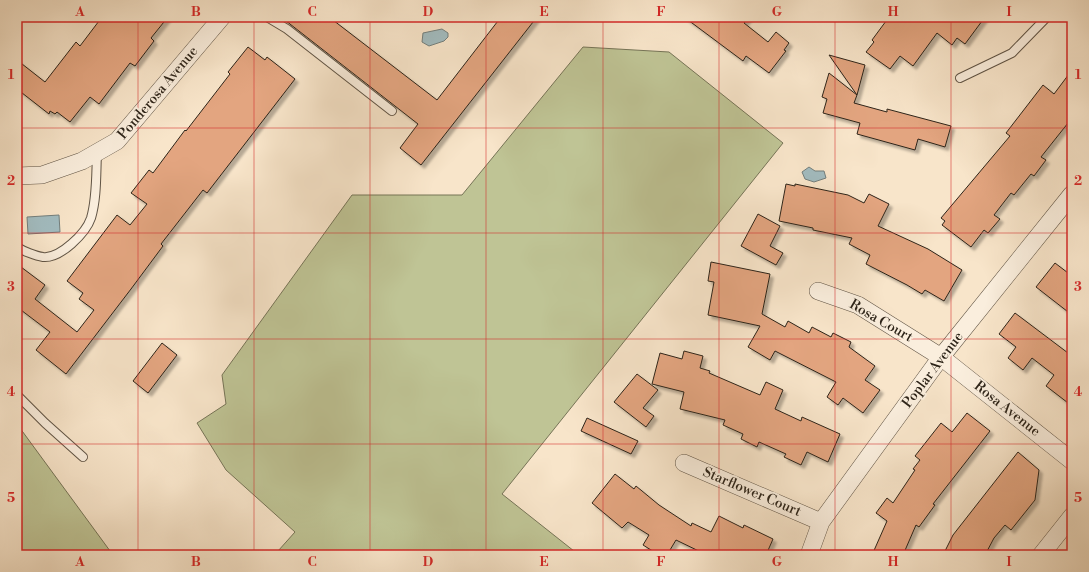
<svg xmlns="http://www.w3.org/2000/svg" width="1089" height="572" viewBox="0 0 1089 572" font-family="'Libre Bodoni',serif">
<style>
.green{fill:#bfc495;stroke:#767457}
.water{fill:#a2bcc0;stroke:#737f7d}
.building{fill:#e3a580;stroke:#2d2419;filter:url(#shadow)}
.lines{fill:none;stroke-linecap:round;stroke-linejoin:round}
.lane-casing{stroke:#605445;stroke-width:10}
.street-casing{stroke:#605445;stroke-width:18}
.lane{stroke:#faeedd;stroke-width:8}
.street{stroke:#faeedd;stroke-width:17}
.grid{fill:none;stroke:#d62828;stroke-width:1;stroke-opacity:0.55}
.labels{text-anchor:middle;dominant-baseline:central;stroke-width:4;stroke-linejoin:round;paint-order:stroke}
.street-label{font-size:14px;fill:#2d2419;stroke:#faeedd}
.neatline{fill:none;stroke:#d62828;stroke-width:1.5}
.grid-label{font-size:13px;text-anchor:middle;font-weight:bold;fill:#d62828}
</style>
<defs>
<filter id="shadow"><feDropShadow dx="3.5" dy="3.5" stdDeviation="1" flood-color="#0004"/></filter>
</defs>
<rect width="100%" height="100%" fill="#f8e5ca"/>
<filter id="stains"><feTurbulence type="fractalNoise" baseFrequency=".005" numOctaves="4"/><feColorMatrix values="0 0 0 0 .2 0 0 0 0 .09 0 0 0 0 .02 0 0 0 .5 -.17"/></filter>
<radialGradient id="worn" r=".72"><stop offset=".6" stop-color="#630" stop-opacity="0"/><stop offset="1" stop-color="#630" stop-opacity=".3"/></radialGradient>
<!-- green -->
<path class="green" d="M583,47L669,52L783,143L502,494L579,555H283L278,551L295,532L226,470L197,423L226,404L222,375L352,195H462Z
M17,424L113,555H17Z"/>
<!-- water -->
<path class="water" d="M442,29L448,33V37L444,41L429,46L422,42L423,33Z
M809,167L815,171H824L826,178L814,182L805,179L802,172Z
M59,215L60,232L28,234L27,217Z"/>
<!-- building -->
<path class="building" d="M102,17H168L151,38L154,41L135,66L130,63L99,104L90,97L70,122L57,112L55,114L50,111L49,114L17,89V60L45,82L76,42L80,46Z
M281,17H329L437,100L501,17H537L421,165L400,148L418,124Z
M684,17H749L744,23L768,42L776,32L789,43L784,50L786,51L769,73L746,56L743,61Z
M889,17H985L965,44L957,38L952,45L937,33L913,66L900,56L890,69L866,52L874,42L872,40Z
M248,47L265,60L267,57L295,79L207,193L203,190L161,244L163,246L131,289L66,374L36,350L50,332L17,307V264L45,285L35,299L77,332L94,310L79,299L83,293L67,281L117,215L130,225L147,204L131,193L149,170L153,173L185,130L186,131L230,74L228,72Z
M829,55L865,65L857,95Z
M1072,70V118L1041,157L1046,160L1034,176L1031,174L1014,195L1011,193L994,215L1000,219L988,233L984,230L971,247L942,225L945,221L941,218L1010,136L1006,133L1043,85L1054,94Z
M829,73L857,95L854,103L887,112V109L951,126L945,147L918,139L915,150L857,134L860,123L823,113L827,99L822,97Z
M786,184L795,186V184L848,195L864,203L869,194L889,204L878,226L928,249L962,270L944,301L925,290L922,294L907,285L866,264L870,255L849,244L852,238L813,230V228L779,221Z
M758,214L780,226L770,246L783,253L776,265L741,246Z
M711,262L770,274L762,314L785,327L788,321L809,333L812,327L831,337L833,333L851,342L849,347L875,366L865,380L880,390L863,413L843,398L838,405L827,397L836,382L775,351L770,360L748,347L760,326L708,315L714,282L708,281Z
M1055,263L1072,276V315L1036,287Z
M1015,313L1072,356V406L1046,386L1054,375L1032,358L1023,370L1008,358L1016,347L999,334Z
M162,343L177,355L148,393L133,381Z
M684,351L703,356L700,368L710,371L709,373L760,395L766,382L783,390L775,409L801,421L802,417L840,434L828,462L807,452L801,465L784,457L786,454L759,442L757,447L741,439L743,434L723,425L725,420L680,409L684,392L652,384L660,353L682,359Z
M637,374L658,390L643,408L654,416L646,427L614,402Z
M967,413L990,431L933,504L935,505L919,527L916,525L903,555H872L887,521L876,513L887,498L893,503L915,470L913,469L920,460L915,456L941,423L952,432Z
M587,418L638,441L631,454L581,431Z
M1018,452L1039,470L1035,500L1011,530L1005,525L994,538L985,555H943L953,535Z
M615,474L634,489L636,486L659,505L691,526L692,523L711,532L719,516L743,528L744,525L773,539L766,555H707L676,540L667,555H659L643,545L649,535L628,522L622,528L592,503Z"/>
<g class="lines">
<defs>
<path id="lane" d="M267,17L287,29L392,111
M960,78L1012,53L1047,17
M17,247C23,251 36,256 43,257C60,259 86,233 91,218C97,198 96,174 97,153
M17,395L45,423L83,457"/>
<path id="street" d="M17,176L42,175L82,161L117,141L222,17
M818,291L858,305L941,357L1072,461
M684,463L821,522
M809,555L821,522L941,357L1072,194
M1041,555L1072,516"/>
</defs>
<!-- lane casing -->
<use href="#lane" class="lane-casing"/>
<!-- street casing -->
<use href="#street" class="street-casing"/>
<!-- lane -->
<use href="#lane" class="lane"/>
<!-- street -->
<use href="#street" class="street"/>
</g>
<!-- grid -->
<path class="grid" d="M138,17V555M254,17V555M370,17V555M486,17V555M603,17V555M719,17V555M835,17V555M951,17V555M17,128H1072M17,233H1072M17,339H1072M17,444H1072"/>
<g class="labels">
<!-- street labels -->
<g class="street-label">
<text transform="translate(158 93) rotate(-50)">Ponderosa Avenue</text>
<text transform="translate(881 321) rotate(30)">Rosa Court</text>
<text transform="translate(933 370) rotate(-53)">Poplar Avenue</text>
<text transform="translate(1007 409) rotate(38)">Rosa Avenue</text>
<text transform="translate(752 492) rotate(23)">Starflower Court</text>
</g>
</g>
<!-- margin -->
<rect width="1089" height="572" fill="none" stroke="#f8e5ca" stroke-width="44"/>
<rect x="22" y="22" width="1045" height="528" class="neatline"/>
<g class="grid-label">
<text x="80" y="16">A</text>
<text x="196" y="16">B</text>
<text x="312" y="16">C</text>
<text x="428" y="16">D</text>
<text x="544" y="16">E</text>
<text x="661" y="16">F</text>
<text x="777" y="16">G</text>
<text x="893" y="16">H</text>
<text x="1009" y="16">I</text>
<text x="11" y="79">1</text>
<text x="1078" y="79">1</text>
<text x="11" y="185">2</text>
<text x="1078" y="185">2</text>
<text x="11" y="291">3</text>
<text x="1078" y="291">3</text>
<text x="11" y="396">4</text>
<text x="1078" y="396">4</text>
<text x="11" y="502">5</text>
<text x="1078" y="502">5</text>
<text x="80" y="566">A</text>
<text x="196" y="566">B</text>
<text x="312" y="566">C</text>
<text x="428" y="566">D</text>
<text x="544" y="566">E</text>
<text x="661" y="566">F</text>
<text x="777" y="566">G</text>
<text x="893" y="566">H</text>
<text x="1009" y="566">I</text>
</g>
<rect width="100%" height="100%" filter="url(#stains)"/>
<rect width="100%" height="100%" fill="url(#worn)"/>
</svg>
